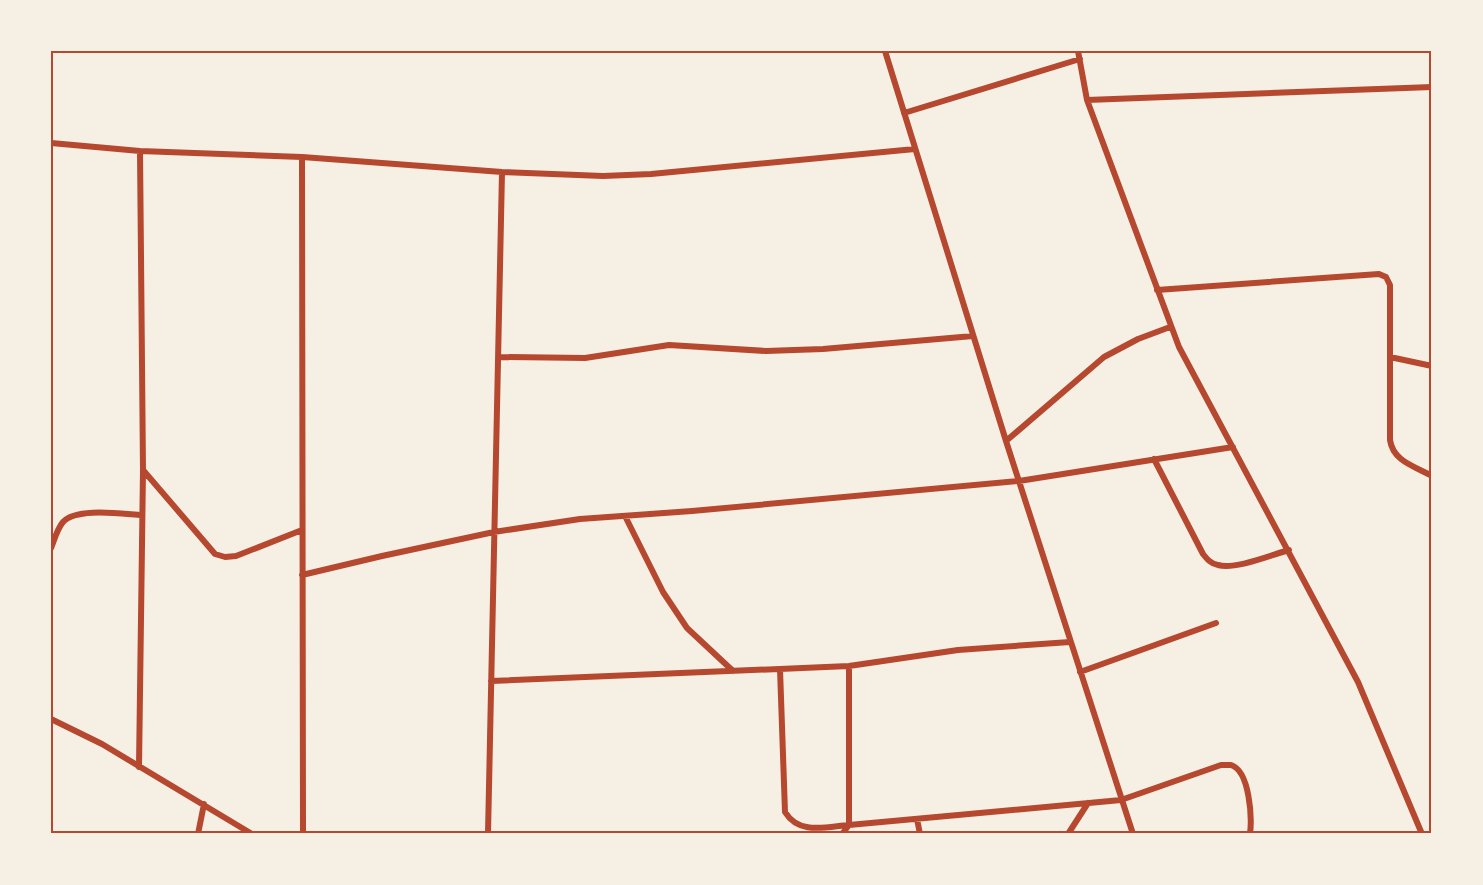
<svg xmlns="http://www.w3.org/2000/svg" width="1483" height="885" viewBox="0 0 1483 885" font-family="'Titillium Web',sans-serif">
<style>
.lines{fill:none;stroke-linecap:round;stroke-linejoin:round}
.minor{stroke:#b5482f;stroke-width:6}
.neatline{fill:none;stroke:#b5482f;stroke-width:2}
</style>
<rect width="100%" height="100%" fill="#f6efe4"/>
<g class="lines">
<!-- minor -->
<path class="minor" d="M885,51L1006,441L1133,834
M1078,51L1087,100L1179,347L1358,682L1422,834
M1087,100L1432,87
M904,113L1080,59
M51,143L140,151L302,157L502,172L603,176L651,174L915,149
M302,157L303,834
M1157,290L1379,274L1386,277L1390,285V440C1393,461 1414,466 1432,476
M498,357L585,358L669,345L766,351L823,349L973,336
M1390,357L1432,366
M1006,441L1104,357L1138,339L1170,327
M1154,459L1203,554C1207,559 1211,564 1218,565C1235,570 1271,555 1289,550
M143,470L215,554L225,557L236,556L302,530
M625,516L663,592L687,628L733,671
M51,548C54,541 57,529 63,522C76,507 123,514 142,515
M302,575L382,556L494,532L580,519L692,511L1019,481L1233,447
M780,669L785,812C799,835 825,827 849,825L1121,800L1221,765C1223,765 1229,765 1231,765C1250,771 1252,818 1250,834
M1080,672L1216,623
M491,681L849,666L958,650L1070,642
M51,719L102,744L252,834
M139,767L143,470L140,151
M917,819L920,834
M198,834L204,804
M488,834L502,172
M842,834L849,825V666
M1068,834L1088,803"/>
</g>
<!-- border -->
<rect width="1483" height="885" fill="none" stroke="#f6efe4" stroke-width="105"/>
<rect x="52" y="52" width="1378" height="780" class="neatline"/>
</svg>
